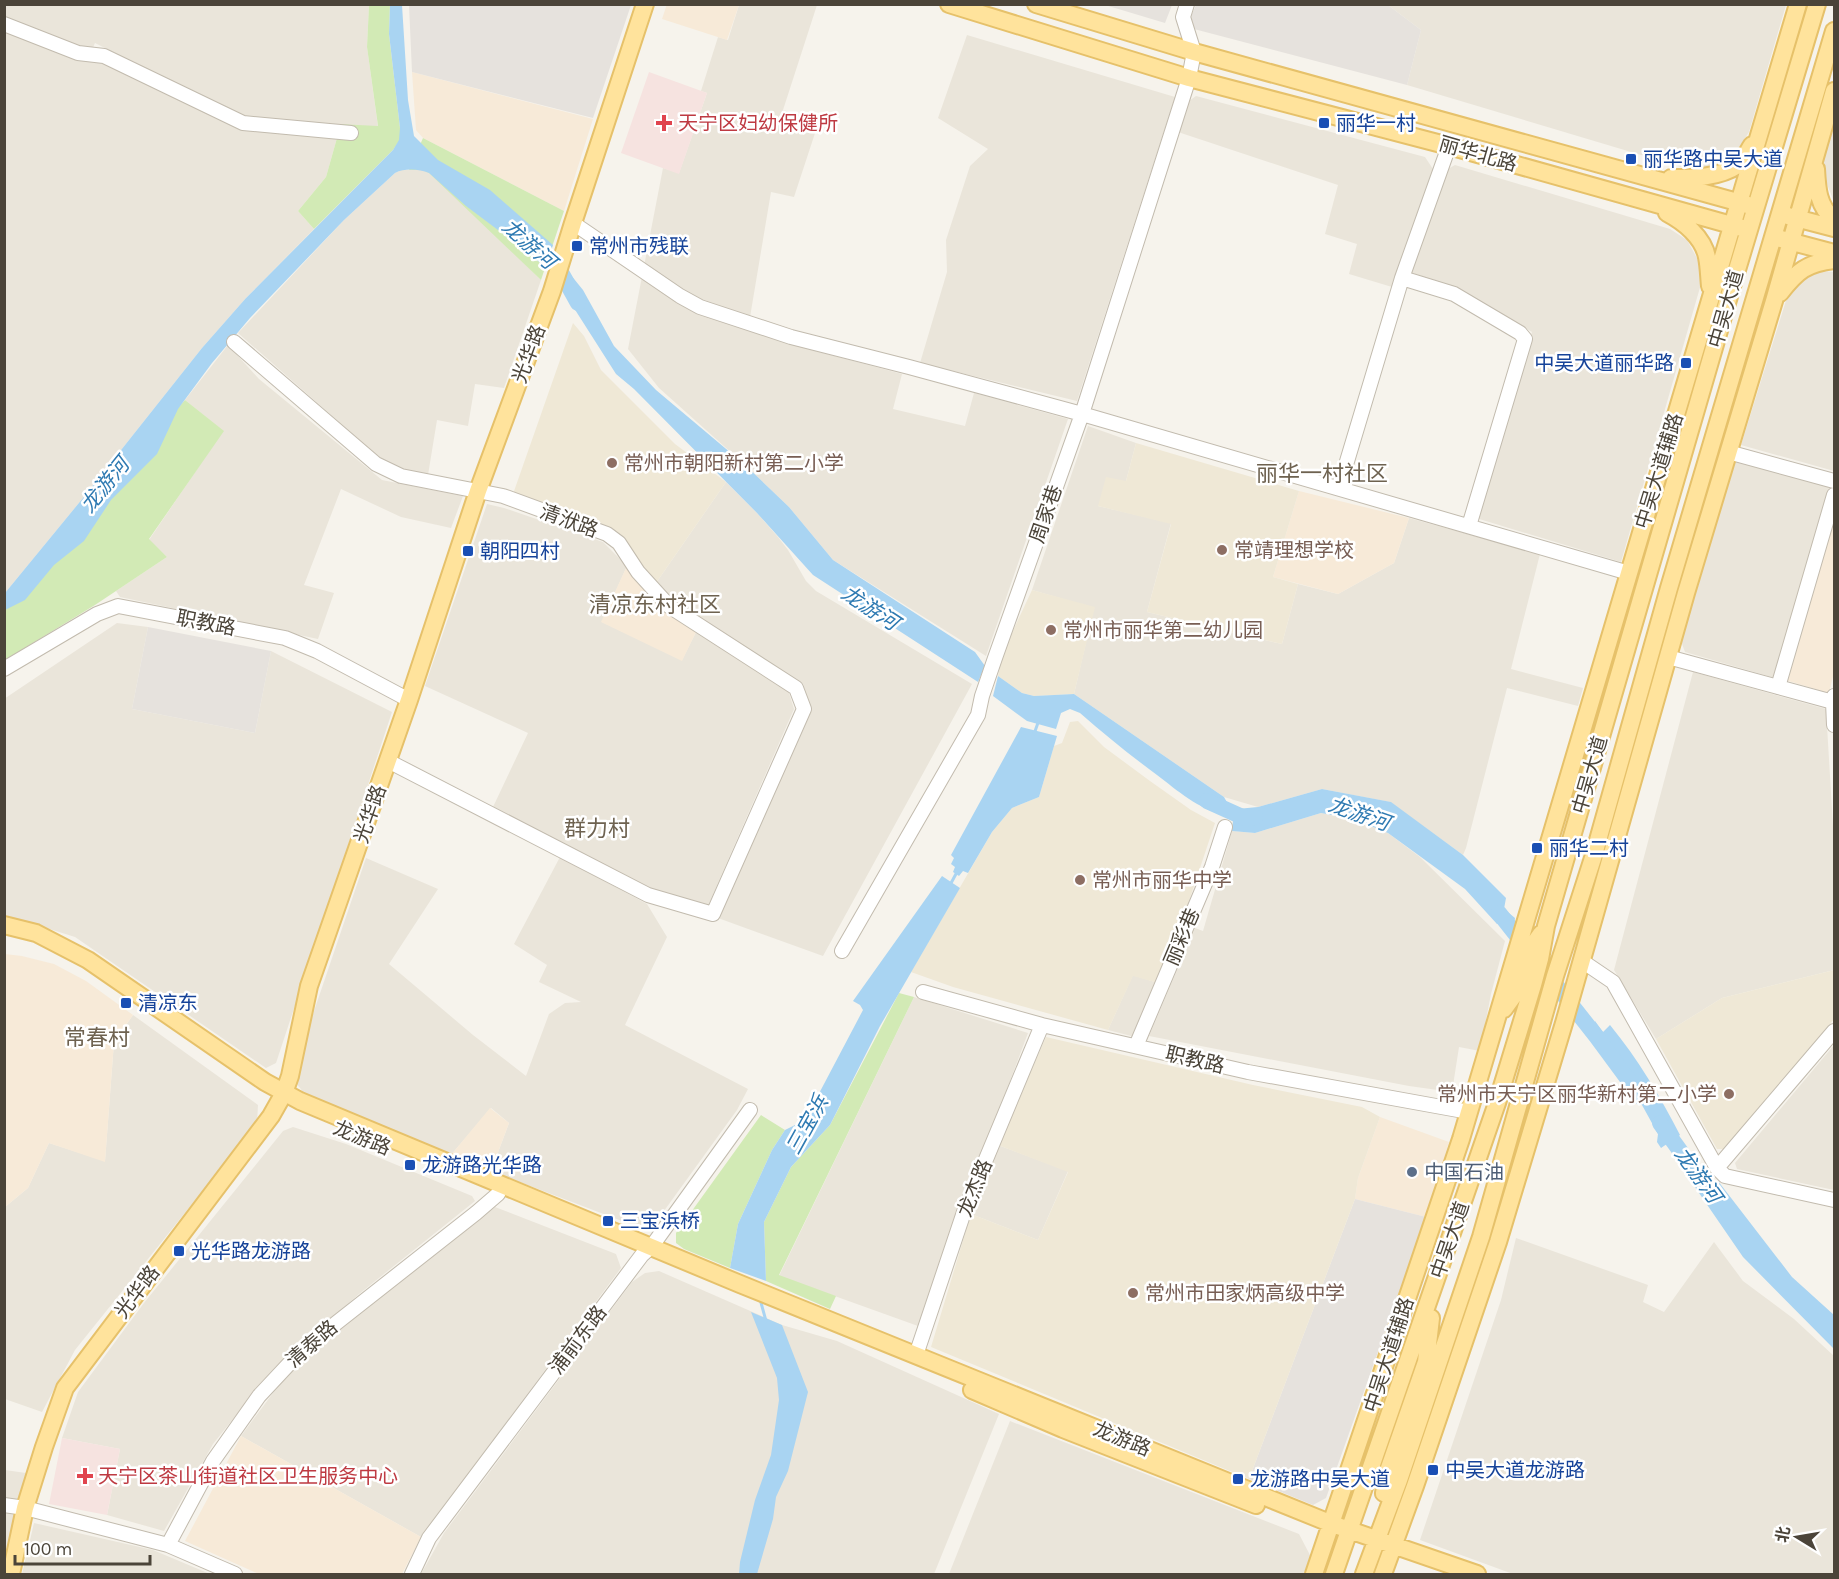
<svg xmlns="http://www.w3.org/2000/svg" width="1839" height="1579" viewBox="0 0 1839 1579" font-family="Karla,'Noto Sans SC',sans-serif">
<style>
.residential{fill:#eae5da}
.commercial{fill:#f7ead8}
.industrial{fill:#e6e2dd}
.education{fill:#efe8d6}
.medical{fill:#f6e3e0}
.green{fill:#d2eab5}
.water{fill:#a9d4f2}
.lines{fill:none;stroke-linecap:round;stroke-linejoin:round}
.stream{stroke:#a9d4f2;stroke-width:3}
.river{stroke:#a9d4f2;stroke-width:16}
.minor-casing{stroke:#c2bbae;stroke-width:16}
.major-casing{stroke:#e6c16a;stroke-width:20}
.minor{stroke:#fff;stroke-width:14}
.major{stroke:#ffe39c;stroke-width:16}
.health-dot{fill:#e0444e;stroke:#fff;stroke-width:2}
.transit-dot{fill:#1a4fb4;stroke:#fff;stroke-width:2}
.education-dot{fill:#8d6e63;stroke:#fff;stroke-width:2}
.service-dot{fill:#5c6f8a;stroke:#fff;stroke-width:2}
.labels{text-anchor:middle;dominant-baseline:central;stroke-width:5;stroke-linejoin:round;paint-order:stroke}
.health-label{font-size:20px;fill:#be3a42;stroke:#fff;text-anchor:start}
.transit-label{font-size:20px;fill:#164399;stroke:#fff;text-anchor:start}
.street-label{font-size:20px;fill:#4b4439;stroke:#fff}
.education-label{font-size:20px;fill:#785e54;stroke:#fff;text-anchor:start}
.service-label{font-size:20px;fill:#4e5e75;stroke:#fff;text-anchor:start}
.water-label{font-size:21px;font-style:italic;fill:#2e7ab2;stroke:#fff}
.quarter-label{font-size:22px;fill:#6e6250;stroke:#fff}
</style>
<rect width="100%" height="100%" fill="#f6f3ec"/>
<!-- residential -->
<path class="residential" d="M5,5H369L367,47L378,127L260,119L247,120L95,43L87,61L100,62L246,130L337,138L326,177L298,211L314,229L246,298L202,348L83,498L5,593Z
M739,5H817L783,110L819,121L794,197L771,192L748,329L786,343L902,374L893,409L965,426L974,393L1068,419L986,656L833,560L789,507L744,464L659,388L628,349L663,168L679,173L707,93L701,91L718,37L728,40Z
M1388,5H1786L1749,132L1734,155L1716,167L1698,172L1407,85L1421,30Z
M967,35L1175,97L1077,401L920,363L947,272L946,240L970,166L988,149L938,118Z
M1196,96L1425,157L1433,169L1392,287L1349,274L1357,244L1325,234L1338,185L1178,132L1189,101Z
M1834,120V202L1825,179L1823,156Z
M1455,165L1670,229L1687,240L1698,260L1701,284L1621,562L1476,518L1532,332L1456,288L1410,272L1446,170Z
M401,170H422L429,173L466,206L541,280L504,388L475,384L468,426L437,420L428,475L401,469L382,460L238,333L344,220L395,173Z
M1812,270L1834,272V471L1741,445L1789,291Z
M228,345L259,379L382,480L463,496L451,528L401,517L341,489L304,585L334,593L318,639L120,597L116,591L167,557L149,540L223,431L185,400Z
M1088,426L1136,443L1126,481L1098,506L1171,523L1147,612L1282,644L1298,584L1338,594L1394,563L1409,518L1540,554L1511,669L1583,688L1578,706L1507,688L1466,848L1463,855L1390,802L1322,789L1258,807L1224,797L1074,694L1094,608L1032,590Z
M1733,459L1830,487L1775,678L1685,652L1681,641Z
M726,482L757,513L778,537L788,550L806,581L816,591L972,684L823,956L718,918L811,712L803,684L672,601L656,583Z
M487,504L504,508L603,542L627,566L602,622L682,660L696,632L788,690L794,709L707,908L648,887L493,807L528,733L425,686Z
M117,623L148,627L132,709L255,733L271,651L392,712L276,1063L266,1068L75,937L5,915L4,699Z
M1693,672L1826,709L1834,843V970L1722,998L1656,1039L1614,970Z
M1321,813L1354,819L1388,833L1420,857L1505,941L1491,994L1480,1051L1459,1047L1452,1092L1409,1086L1149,1036L1195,928L1203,931L1232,831L1255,833Z
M560,857L647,904L667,937L625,1025L748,1089L737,1110L656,1222L635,1226L491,1171L509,1123L491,1108L451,1155L304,1093L296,1083L295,1067L366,858L438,889L389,964L473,1035L526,1076L549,1014L565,1003L581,1002L539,982L547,965L514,944Z
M1133,975L1158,983L1135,1037L1108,1030Z
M914,997L1028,1033L918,1326L779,1276Z
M133,1015L258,1105L257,1123L75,1350L42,1412L5,1399V1207L28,1188L49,1143L105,1161L114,1042Z
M1834,1045V1190L1737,1169L1735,1163Z
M293,1127L346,1144L472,1196L475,1201L359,1294L269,1374L213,1444L164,1531L107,1515L120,1449L62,1438L78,1392L144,1303L283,1131Z
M998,1145L1068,1171L1038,1240L971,1214Z
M495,1207L616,1254L621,1268L421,1537L241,1436L273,1393L305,1355Z
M1516,1238L1648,1285L1643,1302L1664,1312L1714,1242L1743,1281L1794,1319L1834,1356V1574H1513L1420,1540L1501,1300Z
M659,1271L782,1325L837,1341L999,1414L934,1574H421L444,1533L632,1282L645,1273Z
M1010,1421L1299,1534L1311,1557L1305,1574H949Z
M5,1470L26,1473L5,1570Z
M34,1523L153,1550L210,1574H22Z"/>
<!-- commercial -->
<path class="commercial" d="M667,4H739V5L727,40L662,19Z
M412,72L593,119L564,211L423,138L416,130Z
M1299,491L1409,518L1394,563L1338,594L1273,577Z
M1834,514V672L1829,693L1785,680Z
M627,566L664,610L696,632L682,661L601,622Z
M5,954L22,956L54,964L86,981L133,1015L114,1042L105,1162L49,1143L28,1188L5,1207Z
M490,1108L509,1123L491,1171L451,1155Z
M1380,1117L1449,1142L1426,1217L1355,1199L1358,1178Z
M241,1436L421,1537L402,1574H259L185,1541Z"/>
<!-- industrial -->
<path class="industrial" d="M409,5V4L631,5L593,118L412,72Z
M1105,5H1172L1165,23Z
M1196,5H1388L1421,30L1407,85L1194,29L1191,16Z
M148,627L271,651L255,733L132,709Z
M1355,1199L1426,1217L1326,1498L1313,1505L1249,1479Z"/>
<!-- education -->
<path class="education" d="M573,323L584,336L601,370L675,444L726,482L656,583L642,566L624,540L513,494Z
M1136,443L1299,491L1273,577L1298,584L1282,644L1147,612L1171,524L1098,506L1106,477L1126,481Z
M1032,590L1095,607L1074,694L1034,696L1022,693L998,676L1003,652Z
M1078,721L1104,747L1150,781L1191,810L1215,823L1189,901L1158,983L1133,976L1108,1030L953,987L911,972L992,832L1012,808L1039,797L1054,746L1062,743L1070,722Z
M1834,970V1019L1726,1149H1717L1656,1039L1722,998Z
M1046,1037L1253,1085L1362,1107L1380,1117L1358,1178L1355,1199L1249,1479L931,1347L971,1214L1038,1240L1068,1172L998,1145Z"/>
<!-- medical -->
<path class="medical" d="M649,72L707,93L679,174L621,153Z
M62,1438L120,1449L107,1515L49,1504Z"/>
<!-- green -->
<path class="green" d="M369,5H390L389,34L400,128V140L393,150L314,229L298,211L326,177L337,138L338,124L378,126L367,47Z
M423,138L564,211L541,280L429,173L422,170H409Z
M185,400L224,431L149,539L167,557L95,605L5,660V602Z
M899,993L914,997L779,1275L836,1296L830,1309L766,1281L764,1222L791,1167L830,1125Z
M761,1115L785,1130L772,1150L738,1224L730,1268L684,1249L676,1243V1233Z"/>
<!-- water -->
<path class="water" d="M390,5H402L408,100L414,136L438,160L490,190L553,245L546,266L466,206L429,173C419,169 405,168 395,173L344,220L250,318L212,363L178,409L157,454L111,500L84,541L54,565L25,600L5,610V593L83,498L202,348L246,298L393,150L399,140L400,128L389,34Z
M570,274L583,290L614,346L656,390L744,464L789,507L833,560L975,652L985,666L978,682L813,575L757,513L634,389L616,374L565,294Z
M998,676L1022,693L1034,696L1074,694L1224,797L1229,806L1225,815C1198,809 1178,791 1157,775C1130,755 1105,735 1080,713L1070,709L1061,713L1056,729L1027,721L993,696Z
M1021,727L1057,736L1039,797L1012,808L992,832L968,873L963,871L959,876L953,872L955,867L951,864L954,858L951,855Z
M1322,789L1391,802L1463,855L1506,898L1504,909L1515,918L1512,933L1502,921L1497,924L1465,889L1388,833L1354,819L1321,813L1255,833L1232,831L1233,821L1237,809L1258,807Z
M942,876L960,888L880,1026L830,1125L791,1167L764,1222L766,1281L730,1268L738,1224L772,1150L785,1130L805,1120L863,1010L860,1005L853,1001Z
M1595,1021L1603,1032L1610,1025C1638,1059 1660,1096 1680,1135L1661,1148L1657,1142L1658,1134L1616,1058L1601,1050L1591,1033Z
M1688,1150L1712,1183L1718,1181L1792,1277L1834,1315V1349L1743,1257L1675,1158Z
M751,1312L782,1325L808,1392L788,1471L776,1497L773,1519L757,1574H739L740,1562L755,1500L771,1455L779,1400L777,1378Z"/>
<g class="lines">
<!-- stream -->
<path class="stream" d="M1034,734L1039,720
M950,885L957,872
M760,1299L766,1321"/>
<!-- river -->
<path class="river" d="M531,245L558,267L578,303
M1207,801L1247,819L1255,817
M1499,913L1596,1036L1641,1097
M1660,1123L1694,1170"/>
<defs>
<path id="minor" d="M4,24L78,53L104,56L243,123L351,133
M573,223L680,296L700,307L791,337L909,367L1082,414L1629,573
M1402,278L1454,294L1520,333L1525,339L1469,526
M234,342L376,464L401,476L503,496L607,534L619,543L638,572L669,606L796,688L804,709L713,914L648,895L388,761
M1728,452L1834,481
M1339,488L1402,278L1449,146
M1668,657L1833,702
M4,669L97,614L118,606L285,638L317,651L409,700
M1778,687L1834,495
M1834,696L1833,702L1834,725
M842,951L978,715L982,696L995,658L1082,414L1189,78L1194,52L1183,17L1187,4
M1582,961L1613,982L1717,1168L1725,1176L1834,1200
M923,992L1042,1025L1248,1072L1469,1112
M1136,1046L1212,867L1225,827
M1717,1168L1834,1031
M916,1355L964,1212L1042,1025
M4,1505L25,1508L168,1545L235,1574
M168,1545L213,1461L259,1396L302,1350L476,1213L498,1194L502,1185
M412,1574L429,1538L642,1255L652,1246L750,1110"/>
<path id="major" d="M949,4L1189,78L1449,146L1742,228
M1036,4L1194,52L1748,205
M1816,169C1817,188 1818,207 1834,219
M1671,178C1693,178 1719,178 1738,165C1744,160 1748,151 1752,145
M1667,213C1684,222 1703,237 1707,257C1709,267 1709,277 1710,286
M1788,216L1834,228
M1781,239L1834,253
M1780,293C1797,271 1807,263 1834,260
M4,925L36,933L88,960L265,1082L300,1101L740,1284L1332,1524L1477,1574
M1504,1009L1517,991L1531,948L1541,934
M972,1390L1063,1429L1256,1505
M1392,1490L1388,1495L1384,1493L1388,1471L1426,1362L1431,1318
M11,1574L25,1508L44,1447L65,1388L271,1116L284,1093L290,1076L309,986L409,700L478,491L552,291L573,223L645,4
M1314,1574L1461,1139L1798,4
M1334,1574L1497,1103L1533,985L1540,959L1546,926L1727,303L1817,4
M1364,1574L1399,1480L1481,1237L1555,976L1593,858L1669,588L1834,31
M1383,1574L1415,1486L1498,1242L1564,1023L1686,593L1774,301L1834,91"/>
</defs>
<!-- minor casing -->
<use href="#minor" class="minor-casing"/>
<!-- major casing -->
<use href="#major" class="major-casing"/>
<!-- minor -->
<use href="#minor" class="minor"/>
<!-- major -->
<use href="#major" class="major"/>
</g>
<!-- markers -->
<g class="health-dot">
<path d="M661 114h6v6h6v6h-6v6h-6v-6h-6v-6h6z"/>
<path d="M82 1467h6v6h6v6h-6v6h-6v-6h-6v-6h6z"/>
</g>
<g class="transit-dot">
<rect x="1318" y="117" width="12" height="12" rx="3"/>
<rect x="1625" y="153" width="12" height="12" rx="3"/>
<rect x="571" y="240" width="12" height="12" rx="3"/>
<rect x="1680" y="357" width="12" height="12" rx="3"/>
<rect x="462" y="545" width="12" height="12" rx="3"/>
<rect x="1531" y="842" width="12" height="12" rx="3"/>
<rect x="120" y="997" width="12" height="12" rx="3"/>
<rect x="404" y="1159" width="12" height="12" rx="3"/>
<rect x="602" y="1215" width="12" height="12" rx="3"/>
<rect x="173" y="1245" width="12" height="12" rx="3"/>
<rect x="1427" y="1464" width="12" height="12" rx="3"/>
<rect x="1232" y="1473" width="12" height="12" rx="3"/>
</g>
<g class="education-dot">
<circle cx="612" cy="463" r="6"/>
<circle cx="1222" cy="550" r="6"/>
<circle cx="1051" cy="630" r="6"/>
<circle cx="1080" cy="880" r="6"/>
<circle cx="1729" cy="1094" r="6"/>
<circle cx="1133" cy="1293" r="6"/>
</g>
<circle class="service-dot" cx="1412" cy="1172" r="6"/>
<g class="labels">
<!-- health labels -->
<g class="health-label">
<text x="678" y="123">天宁区妇幼保健所</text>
<text x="98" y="1476">天宁区茶山街道社区卫生服务中心</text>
</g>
<!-- transit labels -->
<g class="transit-label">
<text x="1336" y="123">丽华一村</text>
<text x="1643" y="159">丽华路中吴大道</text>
<text x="589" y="246">常州市残联</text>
<text x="1674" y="363" text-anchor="end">中吴大道丽华路</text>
<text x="480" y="551">朝阳四村</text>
<text x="1549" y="848">丽华二村</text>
<text x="138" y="1003">清凉东</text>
<text x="422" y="1165">龙游路光华路</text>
<text x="620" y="1221">三宝浜桥</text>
<text x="191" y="1251">光华路龙游路</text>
<text x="1445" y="1470">中吴大道龙游路</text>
<text x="1250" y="1479">龙游路中吴大道</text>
</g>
<!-- street labels -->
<g class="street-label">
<text transform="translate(1478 154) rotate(16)">丽华北路</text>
<text transform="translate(1726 309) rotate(-74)">中吴大道</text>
<text transform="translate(529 354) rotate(-70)">光华路</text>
<text transform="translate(1659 471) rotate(-73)">中吴大道辅路</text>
<text transform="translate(1046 514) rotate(-71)">周家巷</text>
<text transform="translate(569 521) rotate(20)">清洑路</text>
<text transform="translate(206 623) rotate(11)">职教路</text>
<text transform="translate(1590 775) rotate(-74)">中吴大道</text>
<text transform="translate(370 814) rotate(-71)">光华路</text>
<text transform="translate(1182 937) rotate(-67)">丽彩巷</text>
<text transform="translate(1195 1060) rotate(13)">职教路</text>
<text transform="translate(362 1138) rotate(22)">龙游路</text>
<text transform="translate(975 1188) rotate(-68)">龙杰路</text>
<text transform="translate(1450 1240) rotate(-71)">中吴大道</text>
<text transform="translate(137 1292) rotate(-53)">光华路</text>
<text transform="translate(578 1340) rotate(-53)">浦前东路</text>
<text transform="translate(312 1344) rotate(-41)">清泰路</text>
<text transform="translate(1389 1355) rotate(-72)">中吴大道辅路</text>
<text transform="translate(1122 1439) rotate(22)">龙游路</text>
</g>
<!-- education labels -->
<g class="education-label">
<text x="624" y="463">常州市朝阳新村第二小学</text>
<text x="1234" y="550">常靖理想学校</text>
<text x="1063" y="630">常州市丽华第二幼儿园</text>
<text x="1092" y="880">常州市丽华中学</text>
<text x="1717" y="1094" text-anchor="end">常州市天宁区丽华新村第二小学</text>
<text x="1145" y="1293">常州市田家炳高级中学</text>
</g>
<!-- service labels -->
<g class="service-label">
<text x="1424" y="1172">中国石油</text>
</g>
<!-- water labels -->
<g class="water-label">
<text transform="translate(529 244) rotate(41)">龙游河</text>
<text transform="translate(105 485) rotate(-51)">龙游河</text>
<text transform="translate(870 608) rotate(33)">龙游河</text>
<text transform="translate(1359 814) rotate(19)">龙游河</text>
<text transform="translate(807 1125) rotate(-61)">三宝浜</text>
<text transform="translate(1698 1175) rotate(54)">龙游河</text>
</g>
<!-- quarter labels -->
<g class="quarter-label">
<text x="1322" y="474">丽华一村社区</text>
<text x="655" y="605">清凉东村社区</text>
<text x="597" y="829">群力村</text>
<text x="97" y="1038">常春村</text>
</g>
</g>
<!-- border -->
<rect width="1839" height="1579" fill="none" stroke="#4b4439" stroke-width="12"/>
<!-- north arrow -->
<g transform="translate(1797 1537) rotate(281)" stroke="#ffffff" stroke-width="4.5" paint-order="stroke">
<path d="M0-4.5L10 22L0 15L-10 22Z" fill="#4b4439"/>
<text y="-9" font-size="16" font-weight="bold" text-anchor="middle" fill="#4b4439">北</text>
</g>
<!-- scale -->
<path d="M15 1555v9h135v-9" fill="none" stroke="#4b4439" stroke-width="3"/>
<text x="24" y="1555" font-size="18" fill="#4b4439" stroke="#ffffff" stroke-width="4.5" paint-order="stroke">100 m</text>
</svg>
